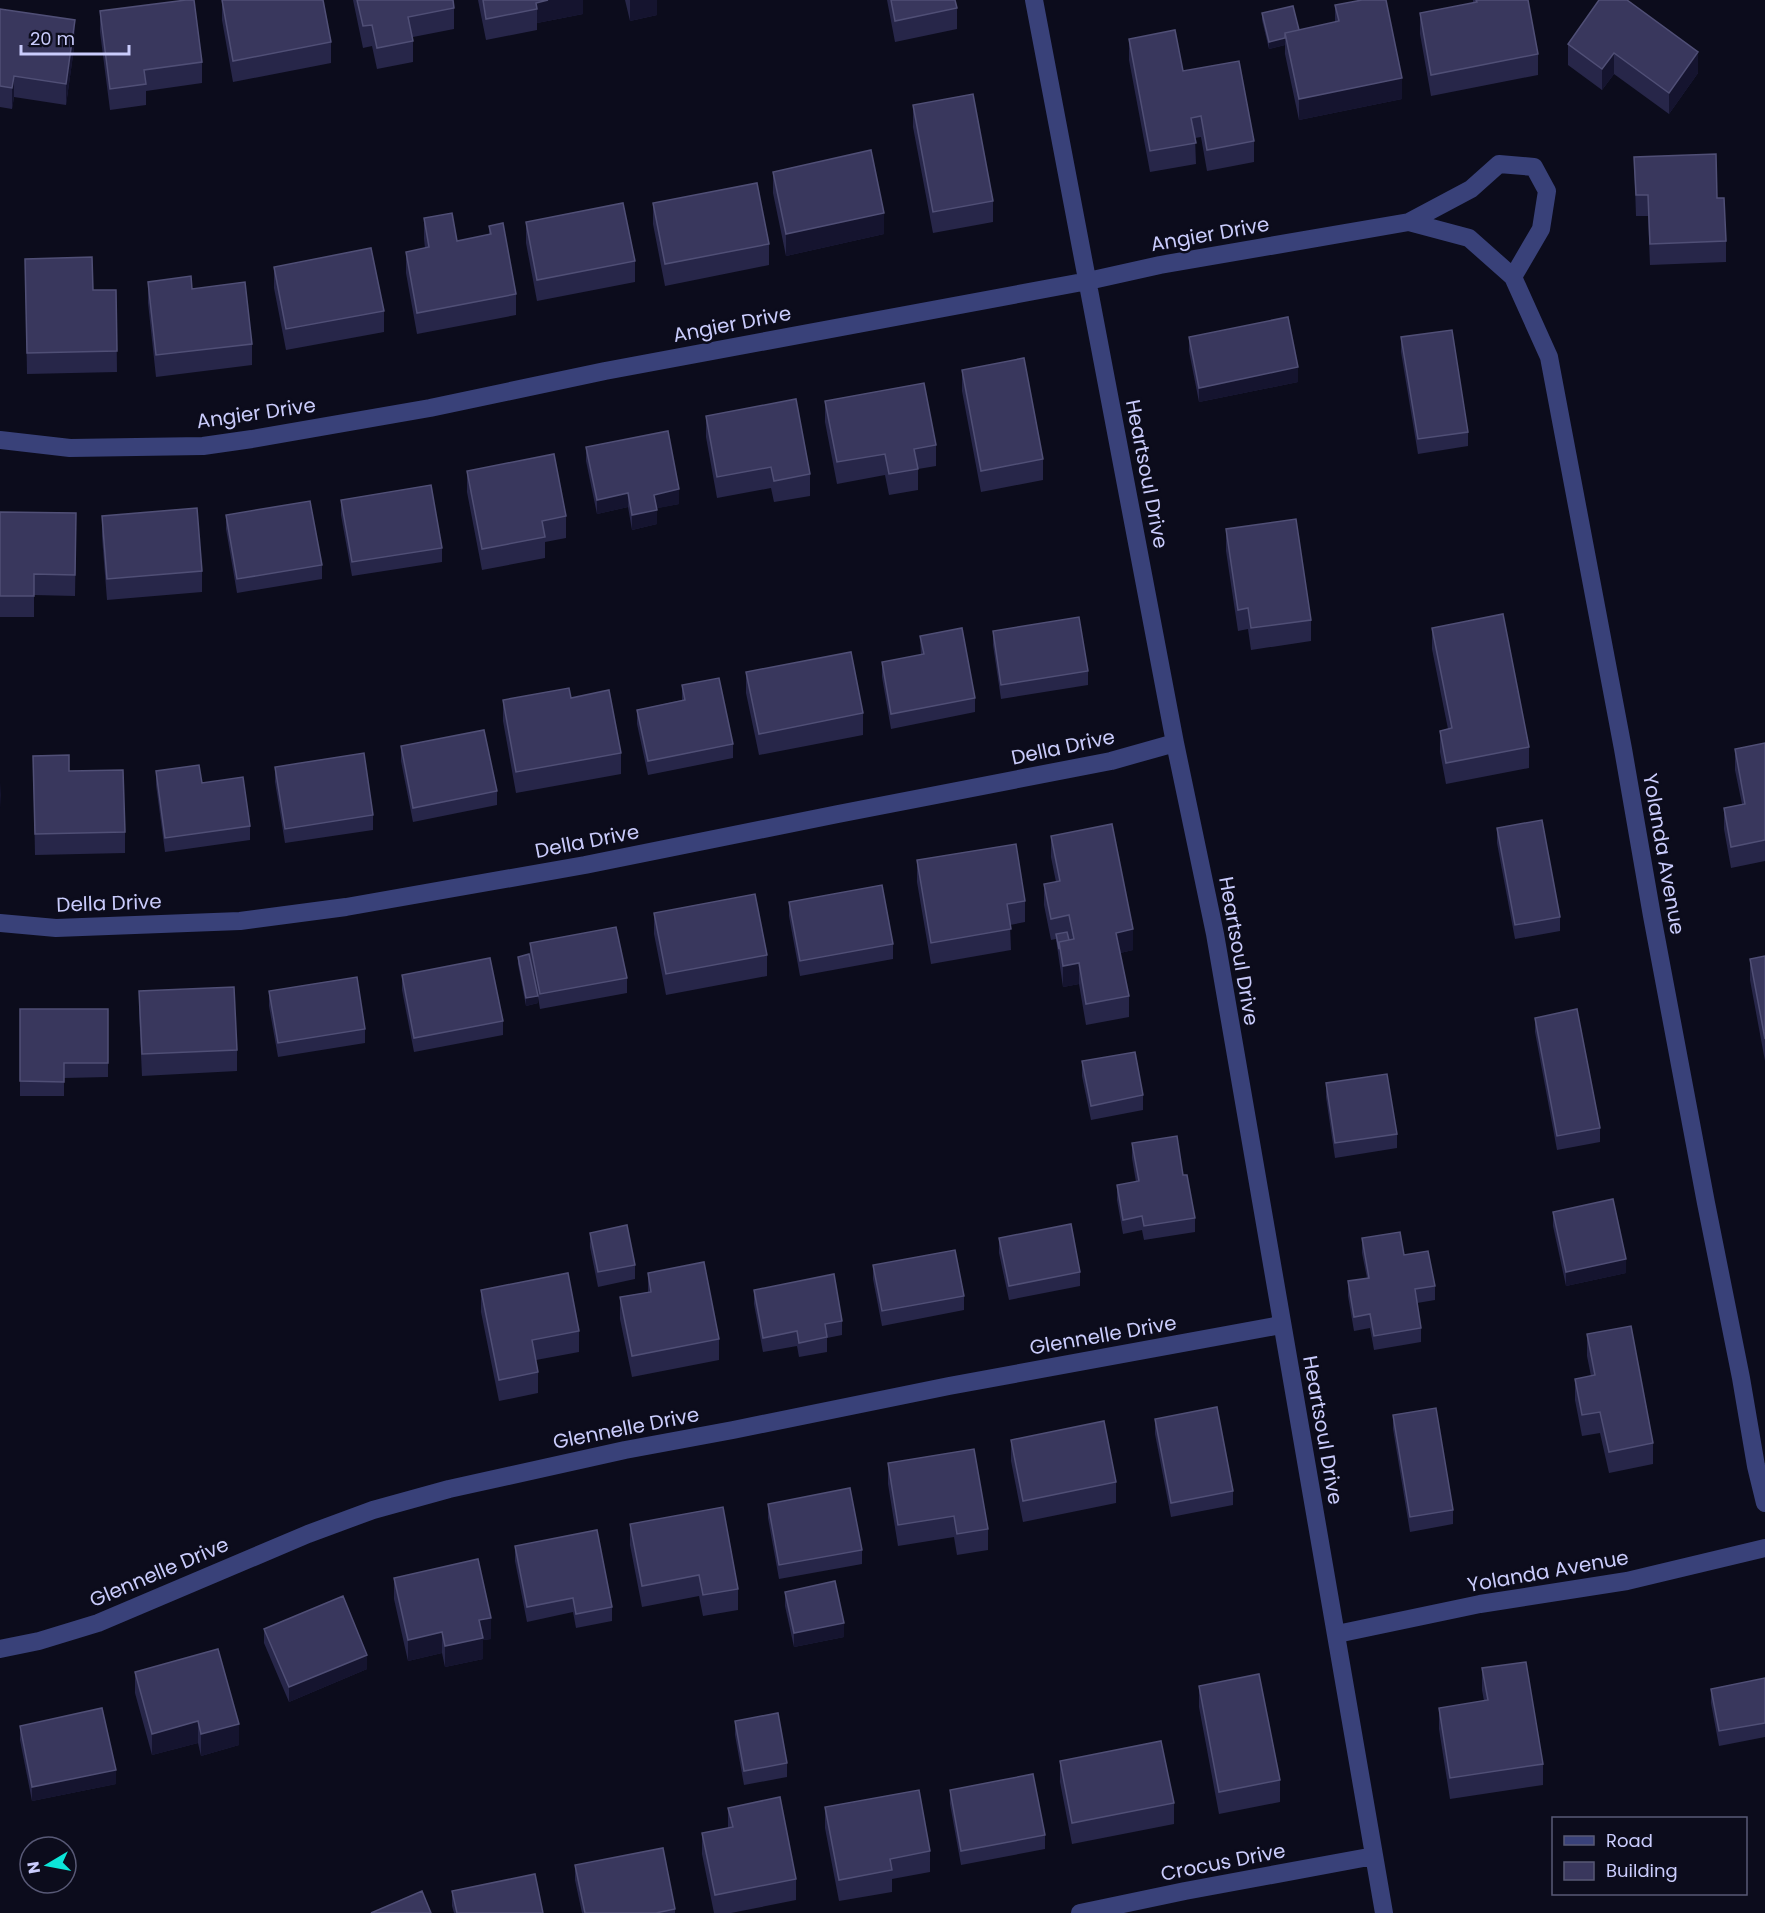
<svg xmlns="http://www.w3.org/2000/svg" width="1765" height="1913" viewBox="0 0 1765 1913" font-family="Poppins,sans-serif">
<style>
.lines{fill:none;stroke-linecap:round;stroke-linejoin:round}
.minor{stroke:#394179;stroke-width:18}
.wall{fill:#272649}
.shaded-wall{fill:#15142f}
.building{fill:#39375d;stroke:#504f76;stroke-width:1.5}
.labels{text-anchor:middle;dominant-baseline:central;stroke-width:5;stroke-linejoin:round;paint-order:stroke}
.street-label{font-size:20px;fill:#caccfc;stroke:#0c0c1c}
</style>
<rect width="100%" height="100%" fill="#0c0c1c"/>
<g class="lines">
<!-- minor -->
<path class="minor" d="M1034,0L1175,743L1215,934L1384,1913
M1409,222L1471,189L1499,164L1534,167L1547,191L1541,229L1513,277
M0,440L70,448L203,446L252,439L430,408L605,371L1088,281L1160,265L1409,222L1469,238L1513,277L1549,357L1623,749L1652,916L1706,1203L1741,1378L1756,1466L1765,1503
M0,923L56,928L240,921L346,907L585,865L838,814L1111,761L1175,743
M1337,1634L1480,1604L1627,1581L1765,1548
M0,1649L39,1641L98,1623L308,1534L373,1510L449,1489L625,1450L733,1430L949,1386L1281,1325
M1080,1913L1185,1891L1374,1856"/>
</g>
<!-- wall -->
<path class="wall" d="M222,0L331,42V63L233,82L222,20Z
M353,0H453L454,8V29L413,37V62L377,69L372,46L363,48Z
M478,0H583V14L537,23V30L486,40Z
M625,0H657V15L630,21Z
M887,0H955L957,8V29L895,42Z
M1473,0H1528L1538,54V75L1431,96L1420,34V13L1473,3Z
M1599,0L1698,73L1669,114L1614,74L1602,90L1568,65V44Z
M1335,5L1402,99L1299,120L1285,54V45L1269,49L1262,20V13L1299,30L1335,22Z
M0,9L75,41L66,105L14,97L12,109L0,107Z
M100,11L202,62V83L146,91V105L110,110L100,32Z
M1129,39L1183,71L1254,141V162L1207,171L1201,137L1195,138L1196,164L1150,172L1129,60Z
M913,105L993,201V222L933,233L913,127Z
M1634,157L1717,198L1726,241V262L1650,265L1648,216H1636Z
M773,172L884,234L786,256L773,193Z
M653,203L769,244V265L665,286L653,224Z
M424,218L457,241L489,235V226L516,294V315L417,334L406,273V252L425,248L424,239Z
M526,222L635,261V282L537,301L526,243Z
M25,259L93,290H116L117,372L27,374Z
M274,267L384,311V332L286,350L274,288Z
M148,282L252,344V365L156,377L148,303Z
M1189,337L1298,382L1199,402L1189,351Z
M1401,337L1468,432V446L1418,454L1401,352Z
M962,370L1043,459V480L981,492L962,391Z
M825,401L936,445V466L918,469V490L889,495L885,475L837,484L825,422Z
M706,416L810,474V496L774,502L771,488L717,498L706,437Z
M586,447L679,504L657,508V524L632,530L628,507L597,514L586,461Z
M467,471L566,516V538L545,542V558L482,570L467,492Z
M341,500L442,548V562L352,576L341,515Z
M0,512L76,534L75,596L34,595V617H0Z
M226,515L322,565V579L237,593L226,529Z
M102,516L202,571V592L107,600L102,537Z
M1226,529L1311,620V641L1251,650L1248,629L1238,631L1226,551Z
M1432,628L1529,747V768L1446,784L1440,752V731L1448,729L1432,649Z
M993,631L1088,671V685L1001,699L993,645Z
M920,636L975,698V712L891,729L882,677V662L921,655Z
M746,672L863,713V735L759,755L746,693Z
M682,685L733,744V758L648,775L637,724V710L682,700Z
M571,698L621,753V774L516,793L503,721V700Z
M1765,743V861L1731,868L1724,829V808L1742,804L1735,770V749Z
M401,746L497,791V805L413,822L401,761Z
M33,756L69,771L125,832V853L35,855Z
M275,767L373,815V830L285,843L275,782Z
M156,771L202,783L250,826V840L165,852L156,785Z
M1497,828L1560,917V931L1515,939L1497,843Z
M1051,836L1133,950L1120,953L1129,996V1017L1086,1025L1079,984L1063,987L1056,939L1051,940L1044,905V884L1056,882L1051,857Z
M917,860L1025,901V922L1010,925L1011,950L931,964L917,882Z
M789,902L893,944V959L800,976L789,916Z
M654,913L767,955V976L666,995L654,934Z
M530,943L627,978V993L540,1009L538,997V1003L526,1006L518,964V957L530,958Z
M1765,956V1061L1750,980V959Z
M402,975L503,1021V1035L414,1052L402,990Z
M139,991L237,1050V1071L142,1076L139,1012Z
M269,991L365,1029V1043L278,1057L269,1006Z
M20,1009H108V1077L64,1078V1096H20Z
M1535,1018L1600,1128V1142L1557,1150L1535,1032Z
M1082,1061L1143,1095V1110L1091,1120L1082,1076Z
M1326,1083L1397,1134V1148L1335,1158L1326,1097Z
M1132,1143L1183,1175L1195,1218V1232L1144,1240L1142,1230L1123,1234L1117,1200V1185L1136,1182L1132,1158Z
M1553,1212L1626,1273L1566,1286L1553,1226Z
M590,1233L635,1265V1279L598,1287L590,1247Z
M999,1238L1080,1272V1286L1009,1300L999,1253Z
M1362,1238L1404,1255L1435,1286V1300L1417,1303L1421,1328V1342L1374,1350L1370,1328L1354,1331L1348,1296V1281L1367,1278L1362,1253Z
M873,1265L964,1296V1310L882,1326L873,1279Z
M648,1273L719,1339V1360L632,1377L620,1319V1297L648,1292Z
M481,1290L579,1331V1352L536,1360L538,1372V1393L499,1401L481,1312Z
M754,1290L842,1321V1335L827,1338V1352L799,1357L797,1346L763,1352L754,1304Z
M1587,1334L1653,1443V1464L1609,1473L1600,1433L1582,1436L1575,1400V1379L1591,1376L1587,1356Z
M1393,1415L1453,1510V1524L1410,1532L1393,1429Z
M1155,1419L1233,1491V1505L1171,1517L1155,1434Z
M1011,1440L1116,1482V1503L1023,1522L1011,1461Z
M888,1463L988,1529V1550L957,1555L954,1537L898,1546L888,1484Z
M768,1504L862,1550V1564L779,1579L768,1518Z
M630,1524L738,1589V1610L703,1616L699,1596L642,1607L630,1545Z
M515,1546L612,1607V1621L576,1628L573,1612L527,1622L515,1561Z
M394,1578L491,1639L483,1640V1659L445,1667L442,1653L408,1661L394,1599Z
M785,1592L844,1637L794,1647L785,1606Z
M264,1629L367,1669L289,1702L264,1643Z
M1482,1668L1543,1764V1785L1450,1799L1439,1729V1708L1484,1701L1482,1690Z
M135,1672L239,1745L201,1756L198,1743L152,1755L135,1693Z
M1765,1678V1737L1719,1746L1711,1703V1689Z
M1199,1686L1280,1780V1802L1219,1814L1199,1707Z
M735,1721L787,1763V1777L744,1785L735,1735Z
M20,1726L116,1784L32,1801L20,1740Z
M1060,1761L1174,1803V1824L1072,1844L1060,1782Z
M950,1790L1045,1835V1849L961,1865L950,1804Z
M825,1807L930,1851V1872L892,1879V1892L839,1901L825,1828Z
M728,1808L796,1879V1900L731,1913H714L702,1854V1833L728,1828Z
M575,1865L675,1909V1913H582L575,1880Z
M452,1891L543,1913H454L452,1906Z"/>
<!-- shaded-wall -->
<path class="shaded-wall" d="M548,0H583V14L537,23V9L536,3Z
M630,0H657V15L630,21Z
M75,20V41L66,105V84Z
M1285,38V45L1269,49V42Z
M1698,52V73L1669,114V93Z
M1614,53V74L1602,90V69Z
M14,76V97L12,109V88Z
M1402,78V99L1299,120V99Z
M884,213V234L786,256V234Z
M1298,367V382L1199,402V388Z
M679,489V504L654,509V495Z
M628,493V507L597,514V500Z
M657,510V524L632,530V515Z
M1,782V796L0,808V794Z
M1133,929V950L1116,954V933Z
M1079,963V984L1063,987V966Z
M538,996V1003L526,1006V998Z
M1626,1259V1273L1566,1286V1272Z
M491,1618V1639L483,1640V1659L445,1667V1646L479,1620Z
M844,1623V1637L794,1647V1633Z
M442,1632V1653L408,1661V1640Z
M367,1655V1669L289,1702V1687Z
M198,1721V1743L152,1755V1734Z
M239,1724V1745L201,1756V1734Z
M116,1770V1784L32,1801V1787Z"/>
<!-- building -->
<path class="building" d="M186,0H194L202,62L144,70L146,84L110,89L100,11Z
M222,0H323L331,42L233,61Z
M357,0H453L454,8L408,17L413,41L377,48L372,25L363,26Z
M483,0H548L536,3L537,9L486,19Z
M891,0H955L957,8L895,21Z
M1362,0H1386L1402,78L1299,99L1285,33L1339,21L1335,5Z
M1476,0H1528L1538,54L1431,75L1420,13L1477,2Z
M1599,0H1627L1698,52L1669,93L1614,53L1602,69L1568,44Z
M1293,6L1299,30L1285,33V38L1269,42L1262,13Z
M0,9L75,20L66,84L14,76L12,88L0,86Z
M1175,30L1183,71L1239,61L1254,141L1207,150L1201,116L1191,118L1196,143L1150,151L1129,39Z
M973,94L993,201L933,212L913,105Z
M871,150L884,213L786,234L773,172Z
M1716,154L1717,198H1724L1726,241L1650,244L1648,195H1636L1634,157Z
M757,183L769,244L665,264L653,203Z
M623,203L635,261L537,280L526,222Z
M452,213L457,241L491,234L489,226L503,223L516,294L417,313L406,252L429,247L424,218Z
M371,248L384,311L286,329L274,267Z
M92,257L93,290H116L117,351L27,353L25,259Z
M191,276L192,289L245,282L252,344L156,355L148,282Z
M1288,317L1298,367L1199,388L1189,337Z
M1452,330L1468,432L1418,439L1401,337Z
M1024,358L1043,459L981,471L962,370Z
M924,383L936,445L914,449L918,469L889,474L885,454L837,462L825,401Z
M796,399L810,474L774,481L771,467L717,477L706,416Z
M668,431L679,489L654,495L657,510L632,515L628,493L597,500L586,447Z
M554,454L566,516L542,521L545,537L482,549L467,471Z
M431,485L442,548L352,562L341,500Z
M310,501L322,565L237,579L226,515Z
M197,508L202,571L107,579L102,516Z
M0,512L76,513L75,575L34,574V596H0Z
M1296,519L1311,620L1251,628L1248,608L1238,610L1226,529Z
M1503,614L1529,747L1446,763L1440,731L1452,728L1432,628Z
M1079,617L1088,671L1001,685L993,631Z
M962,628L975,698L891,714L882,662L924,654L920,636Z
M851,652L863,713L759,734L746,672Z
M719,678L733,744L648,761L637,710L685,700L682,685Z
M569,688L571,698L609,690L621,753L516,772L503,700Z
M484,730L497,791L413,808L401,746Z
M1765,743V840L1731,847L1724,808L1745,804L1735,749Z
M364,753L373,815L285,829L275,767Z
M69,755V771L123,770L125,832L35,834L33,756Z
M199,765L202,783L243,777L250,826L165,838L156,771Z
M1542,820L1560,917L1515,925L1497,828Z
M1112,824L1133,929L1116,933L1129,996L1086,1004L1079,963L1063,966L1059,942L1074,939L1069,915L1051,919L1044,884L1060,881L1051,836Z
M1016,844L1025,901L1007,904L1011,929L931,943L917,860Z
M882,885L893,944L800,961L789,902Z
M755,894L767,955L666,974L654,913Z
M616,927L627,978L540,994L530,943Z
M1067,932L1069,940L1059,942V949L1056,934Z
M529,954L538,996L526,998L518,957Z
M1765,956V1039L1750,959Z
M490,958L503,1021L414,1038L402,975Z
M357,977L365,1029L278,1043L269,991Z
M234,987L237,1050L142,1054L139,991Z
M20,1009H108V1063H64V1082L20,1081Z
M1577,1009L1600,1128L1557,1136L1535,1018Z
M1135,1052L1143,1095L1091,1106L1082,1061Z
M1387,1074L1397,1134L1335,1143L1326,1083Z
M1177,1136L1183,1175H1187L1195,1218L1144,1226L1142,1216L1123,1220L1117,1185L1139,1181L1132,1143Z
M1613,1199L1626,1259L1566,1272L1553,1212Z
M1071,1224L1080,1272L1009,1286L999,1238Z
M627,1225L635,1265L598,1272L590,1233Z
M1400,1232L1404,1255L1428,1251L1435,1286L1415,1289L1421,1328L1374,1336L1370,1314L1354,1317L1348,1281L1369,1278L1362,1238Z
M955,1250L964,1296L882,1311L873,1265Z
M704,1262L719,1339L632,1356L620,1297L651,1292L648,1273Z
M568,1273L579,1331L532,1340L538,1372L499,1380L481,1290Z
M834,1274L842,1321L825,1324L827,1337L799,1343L797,1331L763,1338L754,1290Z
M1631,1326L1653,1443L1609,1452L1600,1412L1582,1415L1575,1379L1595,1375L1587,1334Z
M1217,1407L1233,1491L1171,1503L1155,1419Z
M1436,1408L1453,1510L1410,1517L1393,1415Z
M1104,1421L1116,1482L1023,1501L1011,1440Z
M974,1449L988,1529L957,1534L954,1516L898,1525L888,1463Z
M850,1488L862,1550L779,1565L768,1504Z
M723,1507L738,1589L703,1595L699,1575L642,1586L630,1524Z
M597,1530L612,1607L576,1614L573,1598L527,1607L515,1546Z
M478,1559L491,1618L479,1620L483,1638L445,1646L442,1632L408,1640L394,1578Z
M835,1581L844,1623L794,1633L785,1592Z
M343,1596L367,1655L289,1687L264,1629Z
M218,1649L239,1724L201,1734L198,1721L152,1734L135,1672Z
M1526,1662L1543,1764L1450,1778L1439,1708L1488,1700L1482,1668Z
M1259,1674L1280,1780L1219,1792L1199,1686Z
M1765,1678V1723L1719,1731L1711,1689Z
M102,1708L116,1770L32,1787L20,1726Z
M778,1713L787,1763L744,1771L735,1721Z
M1161,1741L1174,1803L1072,1823L1060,1761Z
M1033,1774L1045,1835L961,1851L950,1790Z
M919,1790L930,1851L890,1859L892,1870L839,1880L825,1807Z
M780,1797L796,1879L715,1895L702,1833L733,1827L728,1808Z
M663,1848L675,1909L656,1913H585L575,1865Z
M535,1874L543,1913H457L452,1891Z
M422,1891L431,1913H371Z"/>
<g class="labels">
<!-- street labels -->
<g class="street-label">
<text transform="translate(1210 234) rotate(-10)">Angier Drive</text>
<text transform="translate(732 324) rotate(-11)">Angier Drive</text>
<text transform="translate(256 413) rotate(-8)">Angier Drive</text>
<text transform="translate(1147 474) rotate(79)">Heartsoul Drive</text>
<text transform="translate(1063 747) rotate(-12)">Della Drive</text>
<text transform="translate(587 841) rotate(-11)">Della Drive</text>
<text transform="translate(1664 854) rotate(80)">Yolanda Avenue</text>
<text transform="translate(109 903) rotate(-2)">Della Drive</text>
<text transform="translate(1239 951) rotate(80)">Heartsoul Drive</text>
<text transform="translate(1103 1335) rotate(-10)">Glennelle Drive</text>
<text transform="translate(626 1428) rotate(-11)">Glennelle Drive</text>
<text transform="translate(1323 1430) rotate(80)">Heartsoul Drive</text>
<text transform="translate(1548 1571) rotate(-10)">Yolanda Avenue</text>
<text transform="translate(159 1572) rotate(-23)">Glennelle Drive</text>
<text transform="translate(1223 1862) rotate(-11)">Crocus Drive</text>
</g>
</g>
<!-- legend -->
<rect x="1552" y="1817" width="195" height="78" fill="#0c0c1c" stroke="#585976" stroke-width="1.5"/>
<rect x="1564" y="1836" width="30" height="9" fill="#394179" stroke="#585976" stroke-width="1.5"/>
<text x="1606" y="1847" font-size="18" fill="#caccfc">Road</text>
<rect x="1564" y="1862" width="30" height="18" fill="#39375d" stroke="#585976" stroke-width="1.5"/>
<text x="1606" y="1877" font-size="18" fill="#caccfc">Building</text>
<!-- north arrow -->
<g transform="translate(48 1865) rotate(260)"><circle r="28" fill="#0c0c1c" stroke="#585976" stroke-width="1.5"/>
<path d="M0-4.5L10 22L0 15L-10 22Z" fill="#0ce6d9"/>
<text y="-9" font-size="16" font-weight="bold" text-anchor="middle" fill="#caccfc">N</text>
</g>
<!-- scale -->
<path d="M21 45v9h108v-9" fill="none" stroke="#caccfc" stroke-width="3"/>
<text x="30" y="45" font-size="18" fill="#caccfc" stroke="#0c0c1c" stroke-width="4.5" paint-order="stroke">20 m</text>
</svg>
